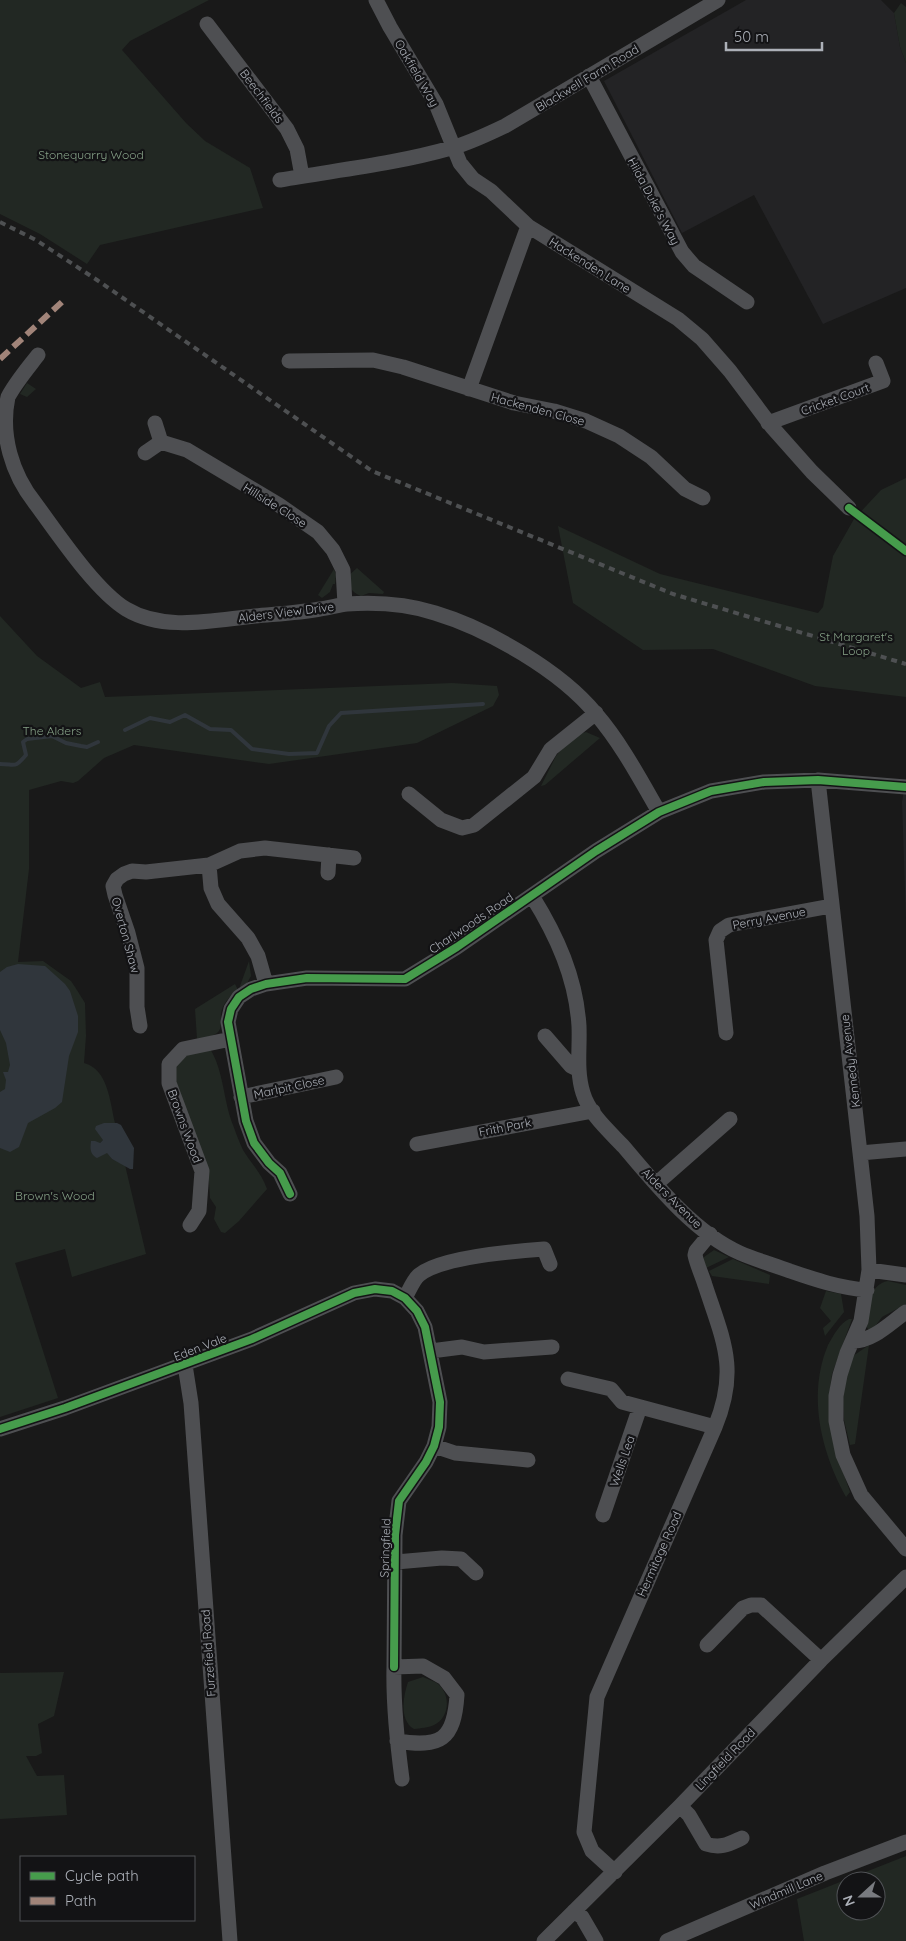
<svg xmlns="http://www.w3.org/2000/svg" width="906" height="1941" viewBox="0 0 906 1941" font-family="Quicksand,sans-serif">
<style>
.built{fill:#232325}
.green{fill:#222823;fill-rule:evenodd}
.water{fill:#30363c}
.lines{fill:none;stroke-linecap:round;stroke-linejoin:round}
.stream{stroke:#30363c;stroke-width:4}
.minor{stroke:#4e4f52;stroke-width:15}
.rail{stroke:#4e5052;stroke-width:4;stroke-dasharray:6 5;stroke-linecap:butt}
.quiet{stroke:#a18479;stroke-width:6;stroke-dasharray:12 6;stroke-linecap:butt}
.cycleway-casing{stroke:#131315;stroke-width:11}
.cycleway{stroke:#469c4c;stroke-width:8}
.labels{text-anchor:middle;dominant-baseline:central;stroke-width:4.5;stroke-linejoin:round;paint-order:stroke}
.street-label{font-size:12px;fill:#acb0b8;stroke:#131315}
.park-label{font-size:12px;fill:#86a187;stroke:#131315}
</style>
<rect width="100%" height="100%" fill="#191919"/>
<!-- built -->
<path class="built" d="M746,0H881L894,13L900,47L906,63V288L823,324L754,195L682,233L604,81Z
M906,778V919L902,802Z"/>
<!-- green -->
<path class="green" d="M0,0H209L130,41L122,50L186,123L205,141L250,168L263,208L100,245L87,264L40,234L0,214Z
M901,3L906,7V63L900,47L894,13Z
M27,383L36,389L27,397L20,394Z
M906,478V697L815,686L713,649L643,650L573,603L558,526L660,574L818,613L823,607L833,556L854,519L881,490Z
M357,568L384,592L383,594L369,593L361,596C351,592 349,587 347,577Z
M334,569L336,575L335,584H333L330,592L322,598L318,595Z
M0,616L37,656L81,688L100,682L105,697L452,683L497,686L499,695L493,706L417,743L269,764L134,745L104,758L78,781L73,783L61,781L29,790V869L18,962L43,961L71,981L75,987L85,1003L86,1036L84,1063C108,1069 110,1102 115,1123H104L103,1140L100,1143L112,1159L125,1165L146,1254L72,1277L65,1249L15,1263L58,1398L0,1417Z
M586,732L600,738L545,785L541,786L556,756L572,736Z
M249,961L251,976L246,985L241,989L240,986Z
M235,984L238,990C230,996 223,1003 221,1013C220,1020 223,1028 217,1033C212,1037 203,1038 197,1039L195,1009Z
M209,1047C224,1070 223,1100 233,1125C236,1133 239,1142 243,1150C251,1163 262,1174 267,1189L239,1221L225,1233L221,1232L214,1219L216,1207L210,1198L209,1181L201,1153L173,1084L172,1069L178,1058Z
M714,1250L729,1257L706,1268L703,1261L704,1257Z
M733,1259L770,1275L769,1284L712,1276L709,1271Z
M888,1281L906,1285V1304L882,1317L873,1329H868L866,1326C869,1310 868,1284 888,1281Z
M826,1291L841,1294L844,1312L825,1336L823,1328L831,1321L820,1308Z
M849,1319H852L832,1374L829,1396L834,1446L850,1492L846,1497C821,1452 807,1395 828,1345C833,1336 840,1323 849,1319Z
M869,1345L855,1444L850,1445L844,1420L843,1398L846,1376L853,1356Z
M64,1672L54,1716L38,1724L42,1753L36,1756H26L37,1776L64,1775L67,1815L0,1819V1673Z
M423,1677C427,1679 431,1680 435,1682C451,1691 451,1717 434,1725C428,1728 421,1728 414,1729C399,1720 403,1697 408,1682Z
M906,1856V1941H804L797,1899ZM846,1881H876V1911H846Z"/>
<!-- water -->
<path class="water" d="M18,964L45,966L65,984L70,991L78,1016V1032L69,1056L62,1102L55,1108L28,1123L19,1147L10,1152L0,1148V1092L5,1089L6,1080L3,1072H8L10,1065L6,1043L0,1030V972L7,967Z
M104,1123H117L121,1125L134,1148L133,1169H130L112,1159L107,1153L97,1158C90,1154 90,1149 91,1141H95L100,1143L103,1140L95,1129L96,1126Z"/>
<g class="lines">
<!-- stream -->
<path class="stream" d="M125,730L150,718L170,722L185,715L210,729L231,730L252,749L289,754L317,753L329,726L341,713L483,704
M0,764C16,764 14,769 26,755L23,742L27,739L52,736L66,743L81,746L87,747L98,742"/>
<!-- minor -->
<path class="minor" d="M376,0L390,27L436,104L460,163L473,179L491,191L528,226L678,319L702,339L730,371L772,427L812,472L849,508
M207,24L287,129L297,149L302,176
M589,76L682,252L694,266L747,302
M280,180C337,170 395,164 451,148C470,143 488,134 505,126L718,0
M38,355C28,368 16,382 8,397C0,435 12,474 35,503C58,534 95,590 126,609C164,632 214,620 255,616C276,614 298,613 320,609C329,608 338,605 347,604C377,602 407,604 435,613C488,629 561,671 596,714C621,743 640,779 659,812
M289,361L373,360L403,367L514,403L554,411L586,421L619,436L651,457L685,489L703,498
M469,389L528,226
M768,423L883,381L876,363
M161,442L187,450L279,505L318,532L333,550L343,570L345,604
M145,453L161,442L155,423
M818,780L860,1153L867,1216L869,1270L861,1321L847,1353L840,1375L836,1396V1421L843,1455L861,1495L906,1549
M409,794L441,820L462,828L474,825L534,777L551,749L596,713
M209,865L211,888L218,904L248,938L258,956L266,984
M328,873L329,855
M532,896C557,936 576,978 579,1026C580,1048 576,1071 583,1093C589,1114 610,1132 624,1147C656,1185 695,1233 740,1253C756,1260 774,1265 790,1271C816,1280 840,1288 867,1290
M140,1026L137,1007V968L128,933L115,895L113,886L117,879L124,874L132,871L146,872L209,865L240,851L265,848L354,858
M726,1033L716,940L720,931L729,925L831,906
M545,1036L571,1066L579,1070
M241,1097L336,1077
M417,1144L593,1111
M860,1153L906,1149
M656,1184L730,1119
M290,1194L280,1173L269,1163L254,1143L246,1121L228,1022L231,1009L239,997L251,989L266,984L307,978L405,979L457,947L596,851L659,812L711,791L764,782L818,780L906,787
M190,1225L199,1211L202,1171L169,1083V1064L183,1049L231,1039
M869,1270L906,1275
M405,1298C409,1291 413,1280 419,1275C440,1257 516,1251 544,1249L550,1264
M854,1341C873,1341 890,1323 906,1312
M431,1351L462,1347L484,1352L552,1347
M185,1365L191,1403L230,1941
M568,1379L611,1389L622,1402L715,1427
M0,1429L65,1408L252,1339L354,1293L375,1289L392,1291L405,1298L417,1311L425,1327L440,1402L439,1427L434,1446L426,1462L399,1501L395,1535L394,1667
M434,1446L455,1453L528,1460
M603,1515L640,1407
M396,1562L442,1558L461,1559L476,1573
M707,1645L743,1608L751,1605H761L821,1660
M397,1741C441,1748 454,1740 457,1695L444,1678L423,1666L394,1667C393,1705 397,1741 402,1779
M680,1806L689,1815L706,1844C721,1849 729,1844 742,1838
M615,1872L592,1851L584,1832L597,1697L715,1427C739,1369 723,1340 705,1285C702,1275 697,1265 695,1255L696,1251L710,1234
M574,1911L582,1917L596,1941
M544,1941L680,1806L821,1660L906,1577
M667,1941L825,1873L906,1842"/>
<!-- rail -->
<path class="rail" d="M0,222L36,240L97,280L372,471L673,594L906,664"/>
<!-- quiet -->
<path class="quiet" d="M0,359L62,302"/>
<defs>
<path id="cycleway" d="M849,508L906,551
M290,1194L280,1173L269,1163L254,1143L246,1121L228,1022L231,1009L239,997L251,989L266,984L307,978L405,979L457,947L596,851L659,812L711,791L764,782L818,780L906,787
M0,1429L65,1408L252,1339L354,1293L375,1289L392,1291L405,1298L417,1311L425,1327L440,1402L439,1427L434,1446L426,1462L399,1501L395,1535L394,1667"/>
</defs>
<!-- cycleway casing -->
<use href="#cycleway" class="cycleway-casing"/>
<!-- cycleway -->
<use href="#cycleway" class="cycleway"/>
</g>
<g class="labels">
<!-- street labels -->
<g class="street-label">
<text transform="translate(417 73) rotate(60)">Oakfield Way</text>
<text transform="translate(587 78) rotate(-31)">Blackwell Farm Road</text>
<text transform="translate(262 96) rotate(53)">Beechfields</text>
<text transform="translate(654 201) rotate(62)">Hilda Duke's Way</text>
<text transform="translate(590 265) rotate(32)">Hackenden Lane</text>
<text transform="translate(835 399) rotate(-20)">Cricket Court</text>
<text transform="translate(538 409) rotate(15)">Hackenden Close</text>
<text transform="translate(275 505) rotate(32)">Hillside Close</text>
<text transform="translate(286 612) rotate(-7)">Alders View Drive</text>
<text transform="translate(769 918) rotate(-11)">Perry Avenue</text>
<text transform="translate(471 923) rotate(-34)">Charlwoods Road</text>
<text transform="translate(126 935) rotate(75)">Overton Shaw</text>
<text transform="translate(850 1061) rotate(-97)">Kennedy Avenue</text>
<text transform="translate(289 1087) rotate(-12)">Marlpit Close</text>
<text transform="translate(185 1126) rotate(70)">Browns Wood</text>
<text transform="translate(505 1127) rotate(-11)">Frith Park</text>
<text transform="translate(672 1198) rotate(45)">Alders Avenue</text>
<text transform="translate(200 1347) rotate(-21)">Eden Vale</text>
<text transform="translate(622 1461) rotate(-71)">Wells Lea</text>
<text transform="translate(385 1548) rotate(-88)">Springfield</text>
<text transform="translate(659 1554) rotate(-66)">Hermitage Road</text>
<text transform="translate(208 1653) rotate(-94)">Furzefield Road</text>
<text transform="translate(725 1759) rotate(-46)">Lingfield Road</text>
<text transform="translate(786 1890) rotate(-23)">Windmill Lane</text>
</g>
<!-- park labels -->
<g class="park-label">
<text x="91" y="154">Stonequarry Wood</text>
<text x="856" y="636">St Margaret's<tspan x="856" dy="14">Loop</tspan></text>
<text x="52" y="730">The Alders</text>
<text x="55" y="1195">Brown's Wood</text>
</g>
</g>
<!-- legend -->
<rect x="20" y="1856" width="175" height="65" fill="#131315" stroke="#505256"/>
<rect x="30" y="1872" width="25" height="8" fill="#469c4c" stroke="#505256"/>
<text x="65" y="1881" font-size="15" fill="#acb0b8">Cycle path</text>
<rect x="30" y="1897" width="25" height="8" fill="#a18479" stroke="#505256"/>
<text x="65" y="1906" font-size="15" fill="#acb0b8">Path</text>
<!-- north arrow -->
<g transform="translate(861 1896) rotate(249)"><circle r="24" fill="#131315" stroke="#505256"/>
<path d="M0-4L9 19L0 12L-9 19Z" fill="#797b80"/>
<text y="-8" font-size="14" font-weight="bold" text-anchor="middle" fill="#acb0b8">N</text>
</g>
<!-- scale -->
<path d="M726 42v8h96v-8" fill="none" stroke="#acb0b8" stroke-width="2.5"/>
<text x="734" y="42" font-size="15" fill="#acb0b8" stroke="#131315" stroke-width="4" paint-order="stroke">50 m</text>
</svg>
